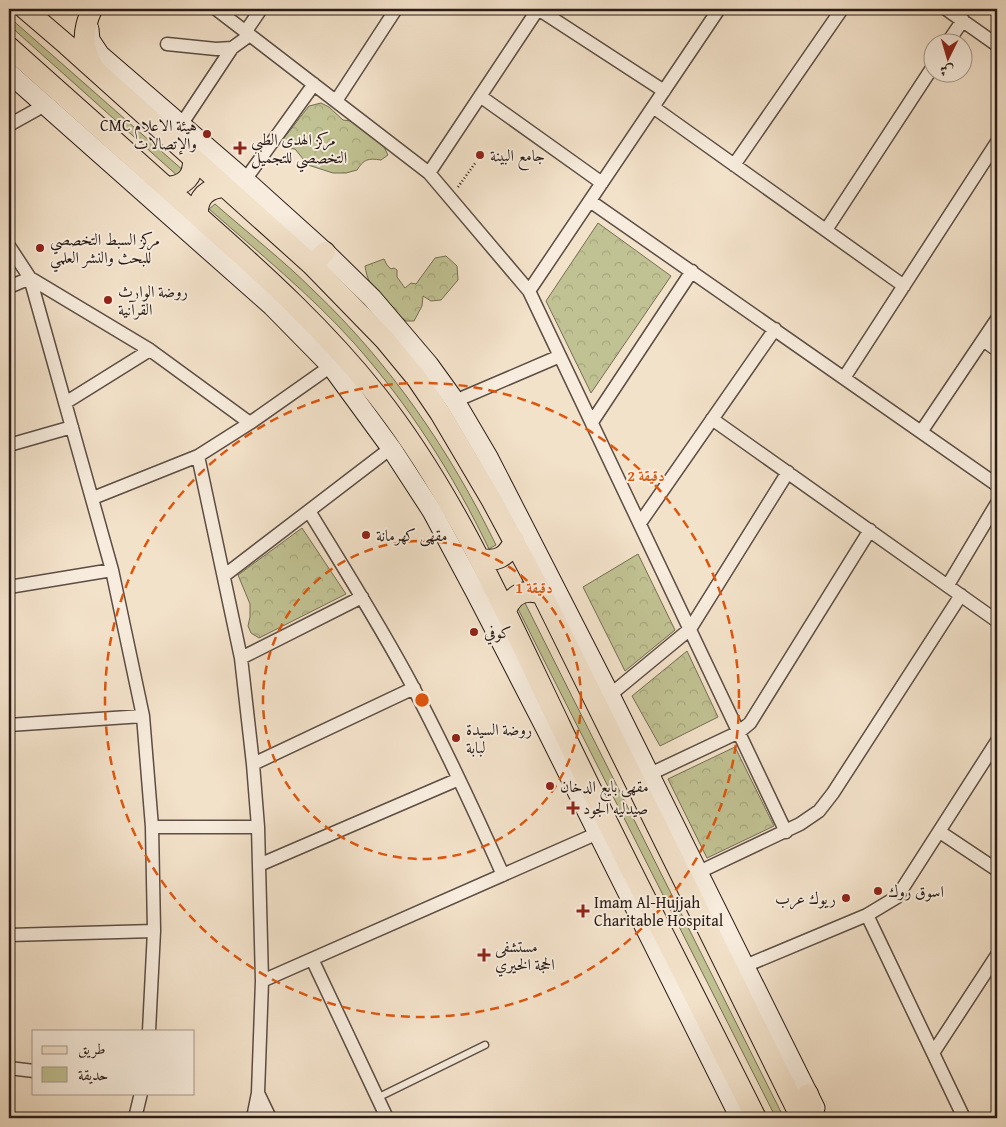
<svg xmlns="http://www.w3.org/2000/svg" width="1006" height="1127" viewBox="0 0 1006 1127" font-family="'Gentium Book Plus',Amiri,serif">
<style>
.green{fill:#c1c293;stroke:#756e55}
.forest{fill:url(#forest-crowns);stroke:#756e55}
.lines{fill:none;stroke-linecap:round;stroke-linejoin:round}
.lane-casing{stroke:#5c4d44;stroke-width:9}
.street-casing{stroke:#5c4d44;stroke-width:15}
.secondary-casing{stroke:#291b17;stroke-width:21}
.primary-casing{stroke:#291b17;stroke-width:22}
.path{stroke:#291b17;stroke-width:2.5;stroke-dasharray:1 2.5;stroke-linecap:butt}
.lane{stroke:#f7ecdd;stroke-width:6}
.street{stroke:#f7ecdd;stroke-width:12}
.secondary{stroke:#f7ecdd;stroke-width:19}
.primary{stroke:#f3e2ca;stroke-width:20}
.ring{fill:none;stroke:#de560d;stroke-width:2.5;stroke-dasharray:9 6}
.poi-dot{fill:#8f2418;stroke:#f7ecdd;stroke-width:2}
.labels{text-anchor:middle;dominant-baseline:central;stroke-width:4;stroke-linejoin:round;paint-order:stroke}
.poi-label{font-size:16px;fill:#291b17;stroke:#f7ecdd;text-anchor:start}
.centre{fill:#de560d;stroke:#f7ecdd;stroke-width:2.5}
.ring-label{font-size:15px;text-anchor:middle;font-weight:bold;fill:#de560d;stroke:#f7ecdd;stroke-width:4;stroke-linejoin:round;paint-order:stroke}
</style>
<defs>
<pattern id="forest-crowns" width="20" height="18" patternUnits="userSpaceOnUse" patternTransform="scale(1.25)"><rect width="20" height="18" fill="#c1c293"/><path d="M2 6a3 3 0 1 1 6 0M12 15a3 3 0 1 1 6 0" fill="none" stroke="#a6a67e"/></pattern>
</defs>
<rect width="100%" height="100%" fill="#f3e2ca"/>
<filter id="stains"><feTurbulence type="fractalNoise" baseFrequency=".004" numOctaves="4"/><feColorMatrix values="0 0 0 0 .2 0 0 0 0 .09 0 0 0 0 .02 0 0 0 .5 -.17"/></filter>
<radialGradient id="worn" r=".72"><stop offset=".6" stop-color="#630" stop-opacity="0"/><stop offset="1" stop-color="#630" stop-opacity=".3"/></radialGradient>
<!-- green -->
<path class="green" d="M9,17L185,172L180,178L9,25Z
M215,204C248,233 283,260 314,291C390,363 450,451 496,545L489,549C453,474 409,405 354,343C310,294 258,252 209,209Z
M520,593L784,1118H776L512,597Z"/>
<!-- forest -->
<path class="forest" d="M321,103L329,107L343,120L351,121L375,139L384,147L388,155L381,160C368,158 364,159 357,170L346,173H333L308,165L295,149L283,148L284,138L309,106Z
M598,223L671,276L591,393L546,301Z
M446,256L457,266L458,280L441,300L431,301L423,296L422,306L414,321H406C388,306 368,291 365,266L384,259L387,265L391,269L394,268L397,270V277L405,288L411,283L416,284L435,258Z
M302,528L346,594L259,638L251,633L248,626L250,617V604L238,575Z
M638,554L675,630L625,671L583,587Z
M687,651L718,717L660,746L632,696Z
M735,747L774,826L707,858L668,779Z"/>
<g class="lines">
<defs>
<path id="lane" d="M377,1098L485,1045"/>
<path id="street" d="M216,9L429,173L529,291L786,832
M538,9L664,91
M946,9L997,45
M246,31L261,9
M948,42L963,20
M167,44L216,49L232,48L250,35
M480,96L602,183
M336,101L396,9
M653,107L904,286
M9,125L45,105
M181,125L232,48
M734,165L842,9
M429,173L538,9
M245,180L314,84
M590,201L997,485
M826,230L934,65
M9,246L30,278L112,570L143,716L152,827L154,931L149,1031
M9,287L30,278L150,350L250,423
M529,291L719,9
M983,340L997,350
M844,378L997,142
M455,401L560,356
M65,403L150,350
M712,419L997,621
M592,422L692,271
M921,432L997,319
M9,445L72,427
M198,456L241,658L253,764L258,827L262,981L258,1093L253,1118
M93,498L198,456L250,423L331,366
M309,511C345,570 382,628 414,689C446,750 475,812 503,875
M640,523L775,329
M225,575L391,448
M948,585L997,503
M9,587L112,570
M241,658L362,597
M610,695L690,629L788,472
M9,725L143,716
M253,764L414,688
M650,774L739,732L750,723L870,530
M152,827H258
M940,832L997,870
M259,865L459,779
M699,872L800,824L819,811L833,793L961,595
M867,915L964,1118
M9,935L154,931
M312,959L387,1118
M745,966L867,915L897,897L997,741
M262,981L598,833
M933,1053L997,955
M9,1068L34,1071
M258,1093L270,1118
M135,1118L141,1093"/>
<path id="secondary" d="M89,29L90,40L100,55L245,180L325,252L372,298L429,365L455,401L488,457L610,695L815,1108
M9,73L272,306L331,366L391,448L432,511L477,595L547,731L740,1118"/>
<path id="primary" d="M25,9L67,45L312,265L384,339L417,379L440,413L492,501L542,594L801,1118
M92,9C83,29 81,47 93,67
M9,47C75,106 142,165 207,224C267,277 326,331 376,394C455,494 505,611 560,725C623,857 691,987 756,1118
M166,187C185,186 194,177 193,158
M198,215C197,197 207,188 225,187
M312,265L325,252
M479,558C496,563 508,557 514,540
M506,611C512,594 525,588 542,594
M808,1094L811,1104L812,1118"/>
</defs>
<!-- lane casing -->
<use href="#lane" class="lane-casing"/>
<!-- street casing -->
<use href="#street" class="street-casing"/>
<!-- secondary casing -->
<use href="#secondary" class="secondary-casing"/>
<!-- primary casing -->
<use href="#primary" class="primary-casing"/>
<!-- path -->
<path class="path" d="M458,187L476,162"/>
<!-- lane -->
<use href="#lane" class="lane"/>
<!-- street -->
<use href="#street" class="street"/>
<!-- secondary -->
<use href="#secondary" class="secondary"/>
<!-- primary -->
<use href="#primary" class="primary"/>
</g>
<!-- distance rings -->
<g class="ring">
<circle cx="422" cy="700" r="159"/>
<circle cx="422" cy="700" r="317"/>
</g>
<!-- markers -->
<g class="poi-dot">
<circle cx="207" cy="134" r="5"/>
<path d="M237.5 140.5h5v5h5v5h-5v5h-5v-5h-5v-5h5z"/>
<circle cx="480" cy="155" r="5"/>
<circle cx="40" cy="248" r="5"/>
<circle cx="108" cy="300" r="5"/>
<circle cx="366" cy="535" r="5"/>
<circle cx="474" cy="632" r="5"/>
<circle cx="456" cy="738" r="5"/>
<circle cx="550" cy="786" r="5"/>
<path d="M570.5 800.5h5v5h5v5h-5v5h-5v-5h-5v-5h5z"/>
<circle cx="878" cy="891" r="5"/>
<circle cx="846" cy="898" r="5"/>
<path d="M580.5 903.5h5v5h5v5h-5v5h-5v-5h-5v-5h5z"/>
<path d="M481.5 947.5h5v5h5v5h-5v5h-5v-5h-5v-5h5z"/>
</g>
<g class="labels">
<!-- poi labels -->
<g class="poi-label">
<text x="197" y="125" text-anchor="end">CMC هيئة الاعلام<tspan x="197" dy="18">والإتصالات</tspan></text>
<text x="251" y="139">مركز الهدى الطبي<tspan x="251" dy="18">التخصصي للتجميل</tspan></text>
<text x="490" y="155">جامع البينة</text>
<text x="50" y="239">مركز السبط التخصصي<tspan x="50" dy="18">للبحث والنشر العلمي</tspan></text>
<text x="118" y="291">روضة الوارث<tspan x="118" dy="18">القرآنية</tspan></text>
<text x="376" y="535">مقهى كهرمانة</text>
<text x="484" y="632">كوفي</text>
<text x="466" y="729">روضة السيدة<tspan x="466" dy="18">لبابة</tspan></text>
<text x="560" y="786">مقهى بايع الدخان</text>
<text x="583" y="808">صيدليه الجود</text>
<text x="888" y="891">اسوق روك</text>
<text x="836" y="898" text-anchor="end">ريوك عرب</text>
<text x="594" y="902">Imam Al-Hujjah<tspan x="594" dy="18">Charitable Hospital</tspan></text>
<text x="495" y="946">مستشفى<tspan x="495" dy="18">الحجة الخيري</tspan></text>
</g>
</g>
<circle cx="422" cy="700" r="8" class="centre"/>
<g class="ring-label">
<text x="646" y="481">2 دقيقة</text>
<text x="534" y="593">1 دقيقة</text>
</g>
<!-- margin -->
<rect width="1006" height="1127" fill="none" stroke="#f3e2ca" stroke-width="30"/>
<rect x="10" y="10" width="986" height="1107" fill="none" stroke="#291b17" stroke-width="2.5"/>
<rect x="15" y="15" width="976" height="1097" fill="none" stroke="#291b17"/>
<!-- legend -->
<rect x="32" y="1030" width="162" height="65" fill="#f7ecdd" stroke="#a5988e"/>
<rect x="42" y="1046" width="25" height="8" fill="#f3e2ca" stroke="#a5988e"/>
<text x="78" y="1054" font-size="15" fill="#291b17">طريق</text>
<rect x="42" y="1067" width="25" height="15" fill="#c1c293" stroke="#a5988e"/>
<text x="78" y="1080" font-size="15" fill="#291b17">حديقة</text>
<!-- north arrow -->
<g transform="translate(948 58) rotate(185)"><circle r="24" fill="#f7ecdd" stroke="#a5988e"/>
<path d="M0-4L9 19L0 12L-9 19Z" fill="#8f2418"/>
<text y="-8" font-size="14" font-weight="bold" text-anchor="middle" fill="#291b17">ش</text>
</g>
<rect width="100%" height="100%" filter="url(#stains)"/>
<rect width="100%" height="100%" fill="url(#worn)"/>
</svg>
